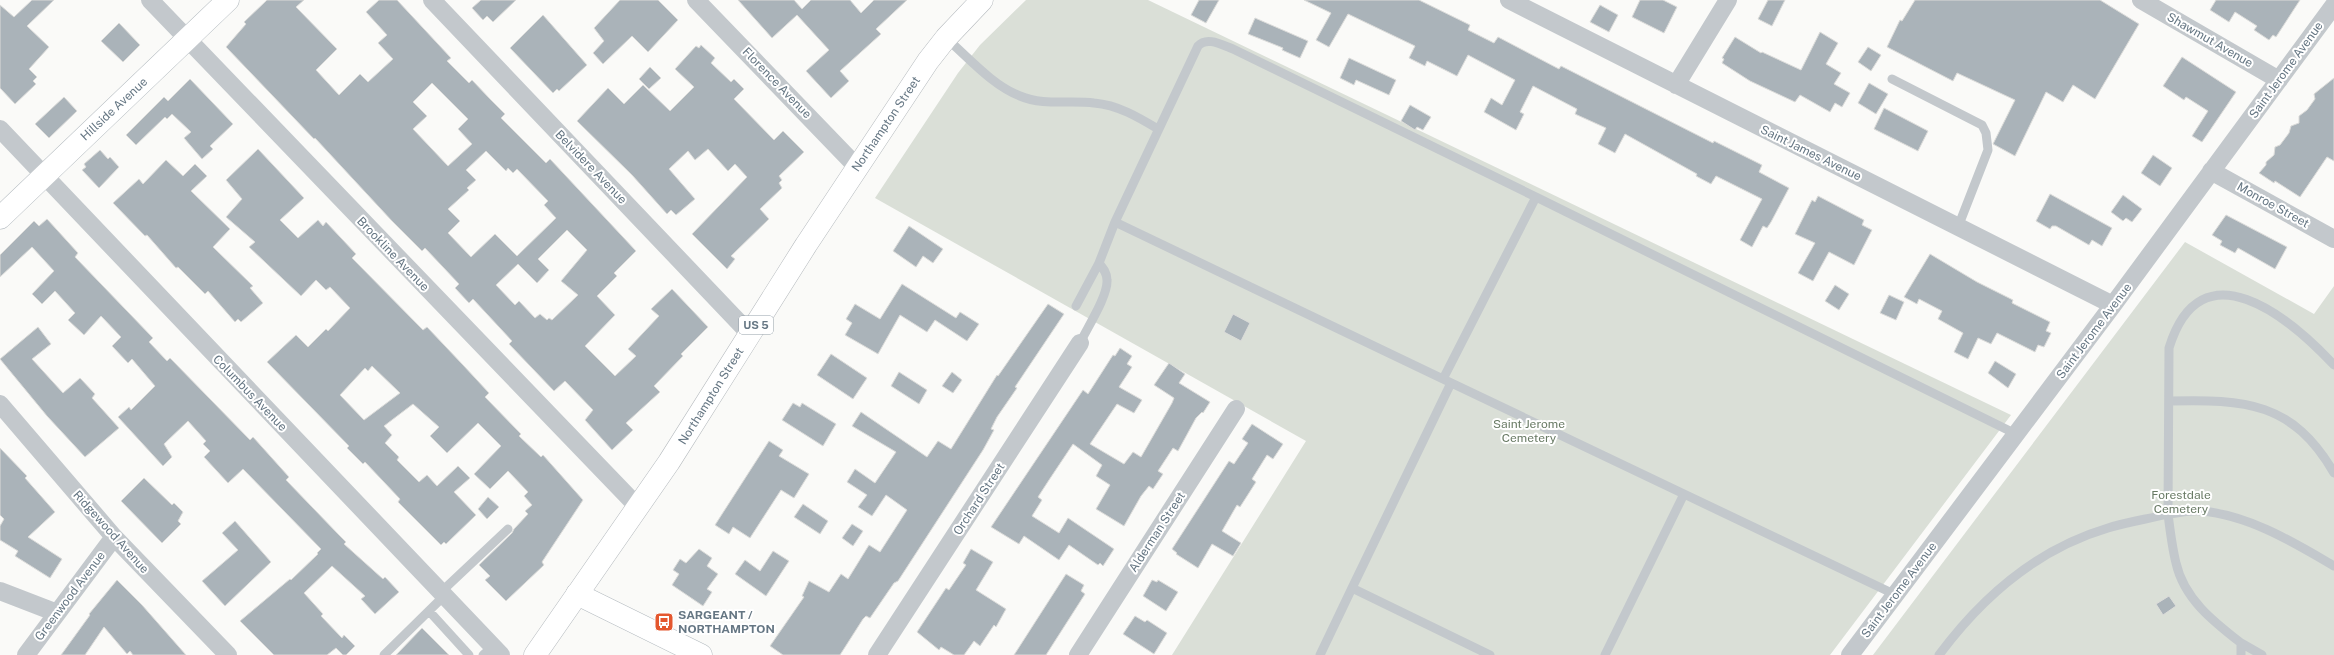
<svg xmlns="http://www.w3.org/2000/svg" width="2334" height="655" viewBox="0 0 2334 655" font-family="'Public Sans',sans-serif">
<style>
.green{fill:#dadfd7}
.building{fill:#aab3b9;stroke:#dcdcda;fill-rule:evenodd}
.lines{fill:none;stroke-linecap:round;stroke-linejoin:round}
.secondary-casing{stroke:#b3babf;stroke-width:23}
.primary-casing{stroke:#b5babe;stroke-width:23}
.lane{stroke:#c3c8cc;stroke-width:9}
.street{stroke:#c3c8cc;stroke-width:18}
.secondary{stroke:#fff;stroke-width:22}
.primary{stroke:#fff;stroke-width:22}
.labels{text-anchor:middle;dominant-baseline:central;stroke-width:4;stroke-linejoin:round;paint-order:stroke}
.shield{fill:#fff;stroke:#939fa8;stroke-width:1}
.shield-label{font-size:11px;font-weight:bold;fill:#657683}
.street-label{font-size:12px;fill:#657683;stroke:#fff}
.park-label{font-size:12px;fill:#687a64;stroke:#fff}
.poi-label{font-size:12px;font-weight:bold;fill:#657683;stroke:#fff;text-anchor:start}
</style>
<rect width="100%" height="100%" fill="#fafaf8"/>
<!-- green -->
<path class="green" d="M1026,0H1148L2011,415L1830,655H1172L1306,441L875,198L958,73L980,45Z
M2185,242L2314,314L2334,286V655H1873Z"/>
<!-- building -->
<path class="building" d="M32,0H54L27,26L49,47L29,69L37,77L33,81L36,84L15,104L0,88V5L14,17Z
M267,0H304L296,7L337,49L316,70L339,95L360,74L368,82L393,59L378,43L387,35L366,12L379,0H397L451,58L447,61L469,83L472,80L490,99L505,114L501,118L546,163L550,159L636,251L614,273L617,276L597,296L615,315L585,346L615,376L636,356L628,349L659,316L651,309L672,289L708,327L681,354L683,356L654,386L660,392L626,423L633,430L612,450L585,420L593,410L565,381L554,391L509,344L512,341L473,299L469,303L455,288L459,284L425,248L422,251L392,221L315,138L314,139L226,47L246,24L244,22ZM432,83L468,119L458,129L472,144L448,166L413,129L427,116L413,102ZM486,151L506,171L508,168L513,173L517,169L548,201L544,205L556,218L517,256L495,234L471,257L448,233L460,221L448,209L469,190L467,188L476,180L466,170ZM567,230L587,250L561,281L578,295L552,320L549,318L547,320L540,314L535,318L519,301L515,305L496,285L518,264L537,283L549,270L538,259Z
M481,0H516L493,22L487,16L483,20L472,8Z
M620,0H658L678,20L648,52L632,36L603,64L593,53L604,41L594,28Z
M738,0H794L802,9L811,0H850L861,13L874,0H907L876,29L881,34L840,71L849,81L831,98L806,71L829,50L797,15L772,38Z
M1199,0H1219L1206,23L1191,15Z
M1304,0H1419L1470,25L1468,30L1494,43L1498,37L1559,69L1561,66L1713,143L1714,141L1762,165L1759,172L1789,188L1771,222L1767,228L1763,226L1752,247L1740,240L1762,199L1716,176L1711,184L1696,176L1697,174L1625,134L1615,153L1598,144L1606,128L1575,114L1577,109L1533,86L1520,112L1524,114L1516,130L1484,112L1491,98L1502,105L1515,80L1468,55L1457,76L1427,61L1425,66L1409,58L1415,46L1348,14L1329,47L1316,40L1331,13Z
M1640,0H1663L1677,7L1664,33L1632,17Z
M1768,0H1785L1772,26L1758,19Z
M1915,0H2100L2139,24L2095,99L2073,85L2063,102L2046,92L2015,156L1993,144L2015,100L1957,73L1953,81L1887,47L1900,20L1902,21Z
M2216,0H2300L2276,37L2273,35L2269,40L2254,30L2257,26L2235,12L2229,22L2210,10Z
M1600,5L1618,15L1609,32L1590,22Z
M543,15L587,65L559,91L557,89L553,93L510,48Z
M1255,18L1308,41L1300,58L1282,50L1283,48L1248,34Z
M119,23L140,45L123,62L101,41Z
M1820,32L1838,43L1826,64L1841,73L1834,84L1850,93L1842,107L1835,103L1830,112L1800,95L1795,102L1750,81L1722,63L1724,59L1722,58L1735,37L1761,53L1762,52L1801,70Z
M701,45L715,58L711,63L731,82L734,79L744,89L734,99L774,140L783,131L804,152L779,176L782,180L779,183L782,188L760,209L769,219L731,256L735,259L727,269L692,234L747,177L735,164L728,171L708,149L695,160L688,151L669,169L695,199L676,215L671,210L667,214L632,175L577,121L608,88L624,104L643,85L670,111L694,87L675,69L696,46L699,48Z
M1868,47L1881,55L1871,71L1858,62Z
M2182,57L2236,92L2202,142L2192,136L2208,111L2186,97L2184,100L2163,86Z
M1349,58L1396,80L1389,95L1356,80L1354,85L1340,78Z
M650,67L661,78L649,89L639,79Z
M2334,78V161L2327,157L2300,197L2275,181L2274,183L2259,173L2266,165V162L2274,155L2275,147L2280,145L2289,133L2291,126L2299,123V116L2307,110L2315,99L2314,94Z
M190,79L233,124L210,146L213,149L202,159L184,138L191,132L172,114L167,119L165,117L136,145L126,135L164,97L168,101Z
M1869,83L1888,94L1876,114L1858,103Z
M64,97L77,111L49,138L35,124Z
M1410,105L1431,117L1423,130L1417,127L1415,130L1401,121Z
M1884,108L1928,131L1918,151L1874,129Z
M258,149L304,198L280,220L298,238L318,220L323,226L326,222L356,254L352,258L423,330L427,327L463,365L489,393L485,397L521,434L519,436L541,457L543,455L583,500L542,562L544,565L506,601L485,580L490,576L479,565L512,533L514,529L528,514L525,511L532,505L524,496L528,492L508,471L490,489L474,474L501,446L478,423L447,453L430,436L439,427L413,404L384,426L392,435L385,443L399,457L397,460L419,482L427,475L437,486L458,466L470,478L454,492L476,515L446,544L444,542L441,545L398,502L400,499L365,462L363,464L347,448L349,446L267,362L296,335L308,347L326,329L328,331L350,308L330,287L326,290L316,280L301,296L249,247L255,242L226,217L242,199L226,180ZM372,366L400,393L364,420L340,395L365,368L368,371Z
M100,150L108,159L110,157L119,167L99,188L82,170L86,167L84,164Z
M2153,155L2172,168L2160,186L2141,173Z
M166,160L183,176L195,164L207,176L191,191L230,229L213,247L253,286L250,288L263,303L241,322L238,319L235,322L208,291L205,294L178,267L176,268L147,235L145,236L113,203L139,179L143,184Z
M2050,194L2112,228L2102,246L2092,240L2089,245L2056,226H2052L2050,229L2036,221Z
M2123,195L2142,209L2132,222L2126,218L2123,221L2111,212Z
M1818,196L1864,220L1862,225L1872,230L1854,265L1829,252L1813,281L1798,273L1815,243L1795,234L1812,200L1815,202Z
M2226,215L2287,247L2275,269L2238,248L2235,253L2220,245L2222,241L2212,235Z
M47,219L78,253L75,257L153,338L149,342L167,361L170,358L250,440L253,437L289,477L286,480L339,535L346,542L344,544L383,579L385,577L399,592L375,614L361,599L365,596L332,566L304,593L323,614L321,616L342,638L344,635L355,646L346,655H343L336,648L327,655H274L240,621L290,579L291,580L318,554L317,553L321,549L243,469L228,483L204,457L210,451L203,444L206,441L188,421L164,444L172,457L163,466L118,417L129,407L131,410L155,386L132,359L128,363L112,346L121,337L101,316L84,335L68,320L75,313L55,291L42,304L32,294L54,271L32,247L0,277V255L34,221L39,226Z
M909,226L943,249L933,263L923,256L916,267L893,251Z
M1930,254L1977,282L2013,300L2012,303L2050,322L2046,331L2051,333L2044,347L2038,345L2035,352L1997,333L1991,344L1978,338L1968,359L1954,352L1963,333L1938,319L1942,311L1919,299L1917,304L1904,297Z
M902,284L956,318L960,312L979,324L967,341L935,320L927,332L900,315L878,354L845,335L852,323L846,319L855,304L880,319Z
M1835,285L1849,294L1839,310L1825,301Z
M1889,295L1904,302L1896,320L1880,313Z
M1048,304L1064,314L1015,387L1017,388L997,417L991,429L994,430L983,450L898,581L894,583L870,618L866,616L863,619L840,655H783L770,646L804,597L802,596L809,581L829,592L841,574L848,579L869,545L880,552L907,510L886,495L872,516L858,507L867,495L847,482L855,469L875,483L896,452L852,426L861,412L927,457L938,441L951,449L997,375L998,376Z
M1233,314L1250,323L1241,341L1224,332Z
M38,327L51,344L32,359L63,393L80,378L95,394L92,398L119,428L85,457L47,416L0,359Z
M1120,348L1132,356L1127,364L1132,367L1119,387L1142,400L1134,413L1117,404L1090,444L1124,464L1133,452L1141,457L1172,403L1174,398L1154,385L1169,363L1185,374L1179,383L1210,402L1203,413L1202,412L1196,418L1178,451L1173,448L1158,471L1163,474L1153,489L1149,486L1141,496L1124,526L1096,509L1110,485L1096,476L1102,465L1073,444L1049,480L1038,497L1042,500L1032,516L1059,533L1068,518L1114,549L1103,566L1100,563L1098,565L1069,545L1059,560L1024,536L1019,544L991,527L1083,390L1088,394L1113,355L1115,356Z
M831,354L867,378L853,399L817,375Z
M1995,361L2016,374L2008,388L1988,373Z
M899,372L927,390L919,404L891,386Z
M952,372L962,380L953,393L942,386Z
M793,403L800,407L802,403L836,424L823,446L782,420Z
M1252,424L1283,444L1273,459L1267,455L1252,479L1256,482L1240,507L1237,505L1222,531L1241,543L1233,556L1212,544L1198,568L1176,554L1177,553L1172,549L1229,461L1234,464L1248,443L1242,439Z
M769,441L783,450L779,456L809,474L794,498L781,490L750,538L733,527L729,534L715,525Z
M0,448L27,476L25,478L55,512L28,537L62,559L50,578L15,556L18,551L0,540V526L4,519L0,515Z
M144,478L172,505L174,503L183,512L178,521L181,524L162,543L121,501Z
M488,497L499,507L487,519L478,509Z
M803,504L828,521L820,534L794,517Z
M235,521L271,562L225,606L202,581L238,550L222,533Z
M852,524L863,531L853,546L842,538Z
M699,549L712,558L707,566L718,574L707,589L712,592L703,606L672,585L679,574L673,570L680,559L686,563Z
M971,549L993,562L976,590L1006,609L996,627L994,625L980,646L974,641L964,655H954L941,647L939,650L917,632L946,588L949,590L966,565L963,563Z
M773,551L789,561L766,596L735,574L745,560L760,571Z
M1066,574L1084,585L1081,591L1085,594L1078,605L1046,655H1014Z
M117,580L142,605L186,655H133L130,651L127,654L104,627L85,655H61L90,615L89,614Z
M1152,580L1157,582L1158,580L1178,592L1166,611L1143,596Z
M2169,596L2176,606L2163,615L2156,604Z
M1135,616L1145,622L1147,620L1167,633L1154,654L1123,634Z
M422,628L449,655H396Z"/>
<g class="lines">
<defs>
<path id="secondary" d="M0,218L228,0
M577,594L701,655"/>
<path id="primary" d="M535,655L669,462L806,245L928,61L946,38L982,0"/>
</defs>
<!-- secondary casing -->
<use href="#secondary" class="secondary-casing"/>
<!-- primary casing -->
<use href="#primary" class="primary-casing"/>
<!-- lane -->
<path class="lane" d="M946,38C969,58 992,85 1020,96C1043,106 1070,100 1094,103C1118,105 1138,117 1158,129
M1892,79L1982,125L1986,133L1988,150L1958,227
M1536,197L2016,434
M1076,306L1099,263
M1080,343C1087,328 1108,296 1107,280C1107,273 1103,268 1099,263L1115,222L1198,46C1207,36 1222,45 1233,49L1536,197L1443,379L1115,222
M1443,379L1684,494
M2169,401C2245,399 2293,402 2334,473
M1352,588L1451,383
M441,592L508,529
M429,611L469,655
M2241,643L2262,655
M384,655L444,596
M483,655L493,646
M1320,655L1352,588L1490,655
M1605,655L1684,494L1896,595
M1939,655C1982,597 2037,549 2108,528C2127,522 2148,519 2168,514L2169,348C2201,244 2289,317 2334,365
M2241,655V643C2214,622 2184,599 2176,563C2172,547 2170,530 2168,514C2178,513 2191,510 2201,511C2249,515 2293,542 2334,566"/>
<!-- street -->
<path class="street" d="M150,0L638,507
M432,0L750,334
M696,0L857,167
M1509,0L2113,305
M2141,0L2279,80
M1676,85L1728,0
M0,129L501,655
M2211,171L2334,239
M0,404L114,537L228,655
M0,591L57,613
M26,655L114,537
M877,655L1080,343
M1078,655L1236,409
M1850,655L2113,305L2334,5"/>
<!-- secondary -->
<use href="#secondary" class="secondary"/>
<!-- primary -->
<use href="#primary" class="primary"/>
</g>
<!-- icons -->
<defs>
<symbol id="bus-square" viewBox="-11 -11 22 22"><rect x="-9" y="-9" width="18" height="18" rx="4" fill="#e4572e" stroke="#fff"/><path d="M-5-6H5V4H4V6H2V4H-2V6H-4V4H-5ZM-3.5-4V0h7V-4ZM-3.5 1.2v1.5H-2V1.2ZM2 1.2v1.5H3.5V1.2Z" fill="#fff"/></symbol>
</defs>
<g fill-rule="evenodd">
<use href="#bus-square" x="653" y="611" width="22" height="22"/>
</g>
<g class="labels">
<!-- shield labels -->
<rect class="shield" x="739" y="316" width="34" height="18" rx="3"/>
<g class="shield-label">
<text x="756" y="325">US 5</text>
</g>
<!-- street labels -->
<g class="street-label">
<text transform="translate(2210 40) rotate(30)">Shawmut Avenue</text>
<text transform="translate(2286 70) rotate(-54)">Saint Jerome Avenue</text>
<text transform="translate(777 83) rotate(46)">Florence Avenue</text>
<text transform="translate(114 109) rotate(-43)">Hillside Avenue</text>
<text transform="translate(886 124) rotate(-56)">Northampton Street</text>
<text transform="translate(1811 153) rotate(26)">Saint James Avenue</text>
<text transform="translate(591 167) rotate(46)">Belvidere Avenue</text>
<text transform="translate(2273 205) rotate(29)">Monroe Street</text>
<text transform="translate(393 254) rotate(46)">Brookline Avenue</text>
<text transform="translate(2094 331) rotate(-53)">Saint Jerome Avenue</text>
<text transform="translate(250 393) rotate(46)">Columbus Avenue</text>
<text transform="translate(711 396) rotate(-58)">Northampton Street</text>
<text transform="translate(979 499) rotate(-57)">Orchard Street</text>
<text transform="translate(111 532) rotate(48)">Ridgewood Avenue</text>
<text transform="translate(1157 532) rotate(-57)">Alderman Street</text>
<text transform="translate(1899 590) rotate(-53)">Saint Jerome Avenue</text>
<text transform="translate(70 596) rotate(-53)">Greenwood Avenue</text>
</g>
<!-- park labels -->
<g class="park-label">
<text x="1529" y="424">Saint Jerome<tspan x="1529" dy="14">Cemetery</tspan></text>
<text x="2181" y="495">Forestdale<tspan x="2181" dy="14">Cemetery</tspan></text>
</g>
<!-- poi labels -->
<g class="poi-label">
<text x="678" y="615">SARGEANT /<tspan x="678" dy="14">NORTHAMPTON</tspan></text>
</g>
</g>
</svg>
